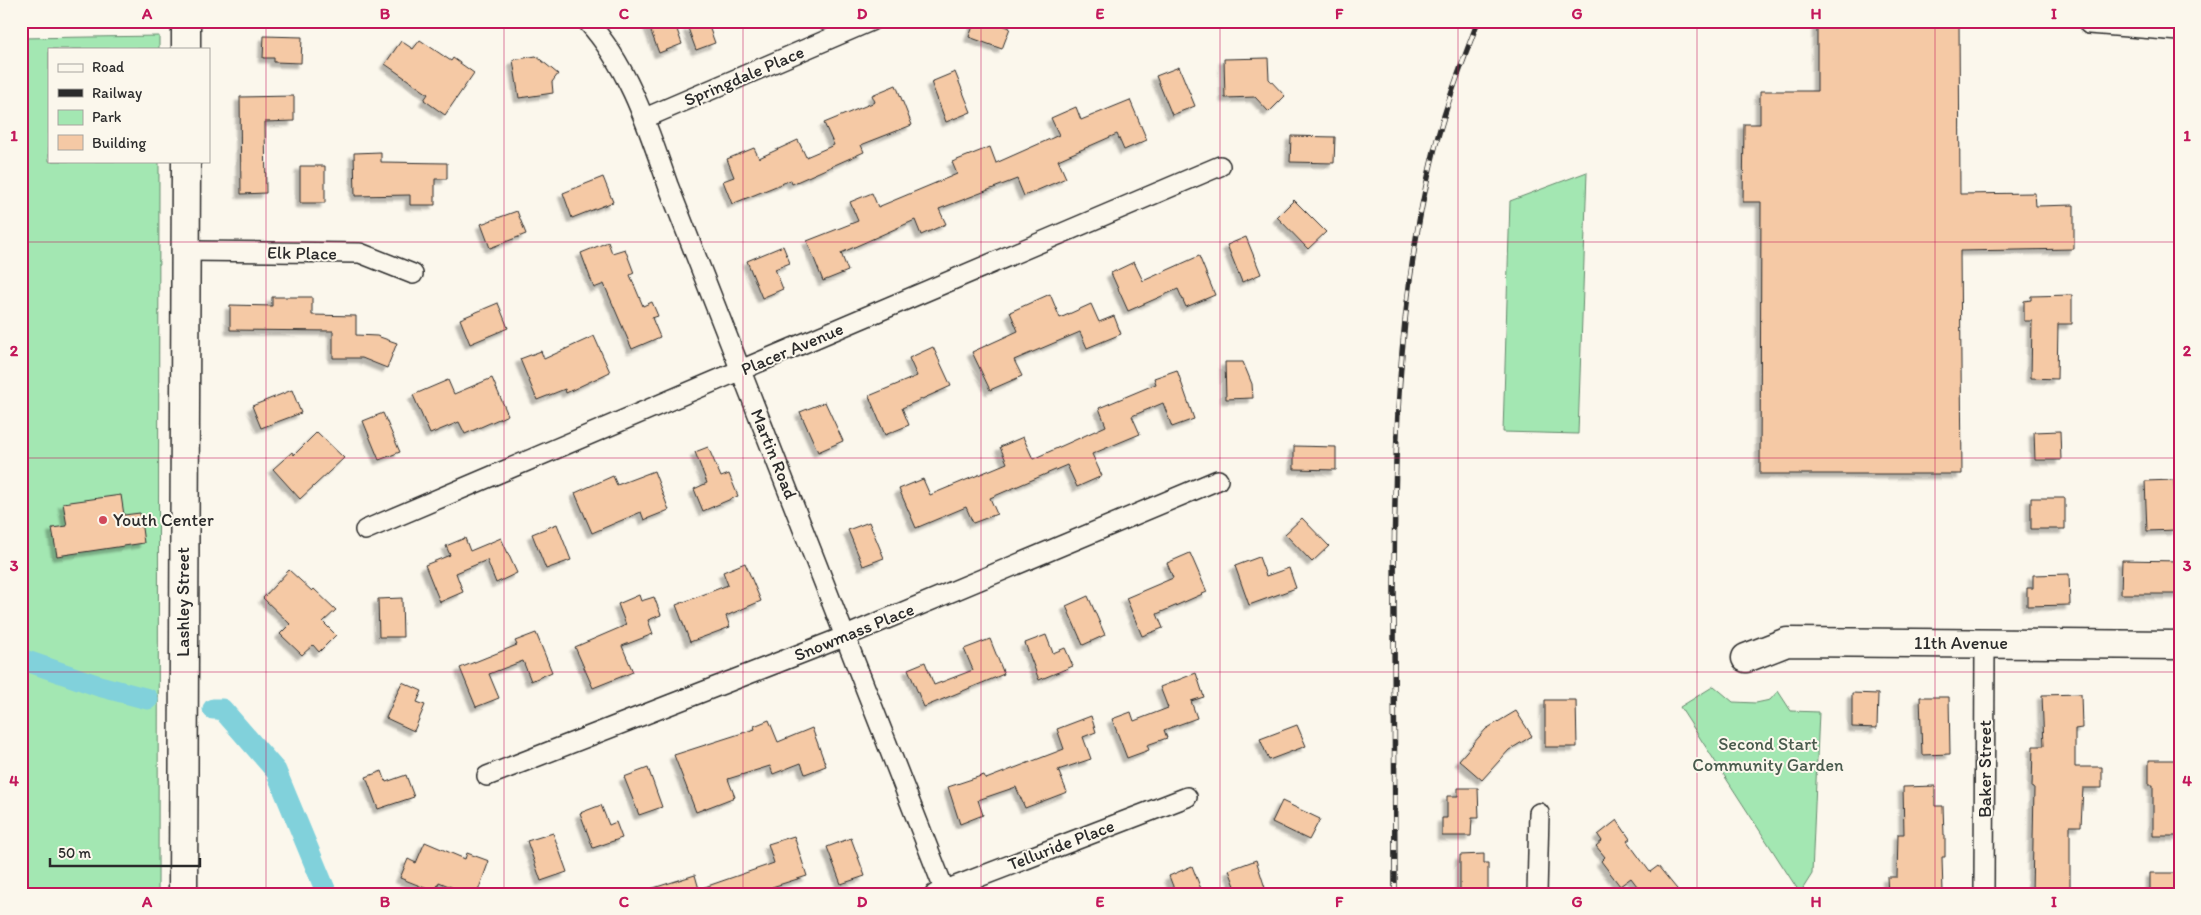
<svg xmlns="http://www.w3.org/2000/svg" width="2201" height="915" viewBox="0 0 2201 915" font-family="Itim,sans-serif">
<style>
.green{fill:#a3e7b2;stroke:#67896e}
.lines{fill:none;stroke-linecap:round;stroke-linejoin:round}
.canal{stroke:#81d1db;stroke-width:21}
.building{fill:#f5c9a5;stroke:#2b2b2b;filter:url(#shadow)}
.street-casing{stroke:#2b2b2b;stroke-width:22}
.secondary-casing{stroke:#2b2b2b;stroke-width:31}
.street{stroke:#fbf7ec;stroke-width:19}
.secondary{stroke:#fbf7ec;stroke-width:28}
.rail-casing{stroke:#2b2b2b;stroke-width:5.5}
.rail{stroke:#fbf7ec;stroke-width:4;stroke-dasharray:11;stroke-linecap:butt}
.grid{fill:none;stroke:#c2185b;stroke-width:1;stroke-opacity:0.55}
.poi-dot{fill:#d1495b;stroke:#fbf7ec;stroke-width:2}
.labels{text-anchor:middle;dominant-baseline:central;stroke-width:4;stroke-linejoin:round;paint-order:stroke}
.street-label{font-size:18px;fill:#2b2b2b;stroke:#fbf7ec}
.poi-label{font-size:18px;fill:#2b2b2b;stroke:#fbf7ec;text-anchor:start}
.park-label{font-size:18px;fill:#495a4d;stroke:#fbf7ec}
.neatline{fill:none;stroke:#c2185b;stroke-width:2}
.grid-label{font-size:16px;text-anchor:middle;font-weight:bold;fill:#c2185b}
</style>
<defs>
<filter id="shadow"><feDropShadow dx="-4.5" dy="4.5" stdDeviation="1" flood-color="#0004"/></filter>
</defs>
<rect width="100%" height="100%" fill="#fbf7ec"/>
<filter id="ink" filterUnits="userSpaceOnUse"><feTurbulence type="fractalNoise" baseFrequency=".02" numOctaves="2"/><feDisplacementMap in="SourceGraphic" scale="10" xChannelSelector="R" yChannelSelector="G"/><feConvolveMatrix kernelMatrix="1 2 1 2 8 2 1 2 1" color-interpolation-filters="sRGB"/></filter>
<g filter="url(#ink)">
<!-- green -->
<path class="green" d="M159,36V49H49V161H159L158,894H21V38Z
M1587,172L1578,434L1503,432L1510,201Z
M1714,686L1733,702L1756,703L1770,700L1778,691L1791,711L1819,712L1812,874L1800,893L1680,707Z"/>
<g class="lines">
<!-- canal -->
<path class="canal" d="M21,659L99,686L148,699
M213,709H222L276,771L327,894"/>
</g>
<!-- building -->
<path class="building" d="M647,21H674L682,44L659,53Z
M707,21L715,43L696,50L688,28Z
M975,21H992L1010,28L1002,49L969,37Z
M1817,21H1959L1960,194L2035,193L2036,206L2074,205V249L1960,251L1962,474H1760L1761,202H1743L1744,124H1760V91H1817Z
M264,36L302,37L301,63L274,62V58H263Z
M420,40L451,61L453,58L474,73L445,115L424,100L428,94L385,64L401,41L413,49Z
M536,56L558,74L552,82L553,93L519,98L513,60Z
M1268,58L1269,79L1285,96L1269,112L1255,97L1225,98L1224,59Z
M1179,67L1195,106L1172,115L1156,76Z
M955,72L971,112L946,122L931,82Z
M896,85L912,125L861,145L864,152L792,184L791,180L732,204L723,181L734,177L727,159L754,148L759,158L798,140L806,157L834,145L824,123L875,102L872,95Z
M294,96V121L265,122L266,193L241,194L240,97Z
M1130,100L1147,140L1124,150L1117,134L1058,160L1066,178L1024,196L1017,179L939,209L946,224L921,235L915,220L841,253L848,271L823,281L807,241L858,221L850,202L872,193L878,207L957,174L952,162L990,147L996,163L1059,135L1051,118L1076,107L1081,120Z
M1291,136L1335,137L1334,163L1290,162Z
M381,152V162L447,163V179H435V205H410V195L355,196L354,153Z
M300,166H325V203H300Z
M603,177L613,202L572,218L563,193Z
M1294,200L1326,232L1308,249L1277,217Z
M517,211L526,234L490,248L481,224Z
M1246,237L1261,274L1242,282L1227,245Z
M608,242L612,253L625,249L634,273L630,275L643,306L652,302L658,316L652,318L660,337L632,349L604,284L594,288L581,253Z
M783,246L790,263L775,269L783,289L762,298L747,261Z
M1199,256L1215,295L1186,307L1178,289L1128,311L1111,273L1134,262L1143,281Z
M1050,294L1060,318L1091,304L1099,322L1114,316L1121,334L1087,348L1080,332L1014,360L1022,376L990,390L972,352L1018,331L1010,312Z
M2072,295V324H2058L2057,379L2031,378L2032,321H2024V301L2031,300V296Z
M272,297H312V315L356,316V335L377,336L397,343L387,368L362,358H333V331L230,330V305L272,306Z
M498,303L508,328L470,344L460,319Z
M594,336L610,372L566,393L565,389L537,400L520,359L541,351L544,359Z
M933,347L951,386L902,408L909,425L885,435L869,396L917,376L909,358Z
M1225,362H1243L1252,384L1253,398L1226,399Z
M1177,370L1194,419L1172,427L1163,403L1132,416L1140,434L1092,454L1102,476L1077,487L1067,465L990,498L997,514L973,523L966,507L916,528L899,489L923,479L930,495L1007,463L1000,447L1023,437L1033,459L1106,426L1099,408L1156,384L1154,378Z
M492,378L508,415L465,434L459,422L430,434L413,395L448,380L454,394Z
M292,390L301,413L261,428L252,406Z
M825,402L843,441L818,452L800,412Z
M383,413L400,452L379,460L363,421Z
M2060,431L2061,460H2035L2034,432Z
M317,432L344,458L300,499L273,469L292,452L294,455Z
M1294,446L1336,447V470L1294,469Z
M708,447L721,477L729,474L738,496L703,511L694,489L707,483L695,452Z
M654,471L669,510L644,520L641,512L592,533L575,493L613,476L617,485Z
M2174,480L2176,530L2147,531L2145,481Z
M121,495L124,515L140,513L144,543L57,556L52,528L67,526L63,503Z
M2031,498H2065V529H2031Z
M1302,518L1329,546L1312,562L1285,534Z
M869,522L884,558L863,566L848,530Z
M557,524L571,560L546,569L532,534Z
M465,538L470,551L501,538L517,573L496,583L487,560L456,573L463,592L440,602L425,565L450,555L446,546Z
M1190,553L1207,592L1157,614L1163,628L1142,636L1126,598L1173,578L1167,563Z
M1259,557L1266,576L1289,568L1296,588L1249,605L1235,566Z
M2122,560L2180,561V594H2121Z
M745,563L761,601L726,616L730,627L690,642L676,605L728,585L723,572Z
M289,570L312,591L314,589L336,610L323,622L336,635L319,652L313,645L302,655L280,634L290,624L263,598Z
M2069,574L2070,605L2027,606V588H2033V575Z
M639,595L641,601L654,597L661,615L648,620L653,634L622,646L633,672L593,688L575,647L626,625L618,604Z
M1088,596L1105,635L1083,645L1066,606Z
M402,598L403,637H379L378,599Z
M536,633L552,672L531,681L523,661L489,674L499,698L476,707L460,668L517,645L515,641Z
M1046,635L1053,653L1065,648L1073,666L1039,680L1025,643Z
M990,639L1004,674L924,707L908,669L925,662L934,685L973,670L964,649Z
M1196,673L1204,697L1191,701L1197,718L1164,730L1167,738L1147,745L1149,750L1127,758L1112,719L1131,712L1134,721L1168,708L1160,687Z
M402,682L422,691L417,702L425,705L414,731L386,718Z
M1852,693L1878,694L1877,728L1852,727Z
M2081,694L2082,728L2075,729V767H2102V788H2083L2081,826H2070V894H2032L2034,788H2032L2033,746H2044L2042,695Z
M1920,697H1949L1950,754L1922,755Z
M1545,700H1576L1577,747H1545Z
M1516,711L1532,736L1509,750L1482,780L1459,760L1486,729Z
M1091,716L1096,732L1083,737L1091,759L1058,770L1067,792L1025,808L1016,787L978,800L983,815L960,824L948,787L984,775L986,779L1064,749L1057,729Z
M769,720L778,742L812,728L826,766L805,774L801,763L773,774L770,766L728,779L735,797L696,812L674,755L755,729L754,726Z
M1297,725L1306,746L1269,760L1260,739Z
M2149,760H2180V836H2153V785H2149Z
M648,768L662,807L639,815L624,777Z
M382,771L386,782L406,775L414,797L378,809L366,777Z
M1935,786V806H1943L1944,835H1945V857H1942L1943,894H1888L1887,877H1897L1898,834H1904L1903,787Z
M1458,788H1478L1479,818H1472L1471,836H1442V818H1447V796H1458Z
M1282,801L1320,819L1309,840L1272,822Z
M601,805L609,825L616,822L622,838L593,848L580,813Z
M1617,820L1630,839L1627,841L1650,872L1658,866L1681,894H1643L1631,878L1620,886L1601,861L1605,857L1596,846L1602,841L1598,835Z
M553,833L567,872L541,881L527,841Z
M794,836L807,876L772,887L775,894H648L647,890L695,875L699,889L774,863L768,844Z
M851,838L865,876L841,884L827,847Z
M425,842L465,859L467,853L489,861L477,894H468L439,882L435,892L400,878L408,859L416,863Z
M1484,854V863H1488V894H1460V855Z
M1256,860L1267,894H1238L1229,870Z
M1192,866L1203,894H1176L1169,876Z
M2150,873H2175V894H2150Z"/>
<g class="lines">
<defs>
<path id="street" d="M587,21C629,67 648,128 668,185L946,894
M2089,24L2180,31
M645,118L871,21
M186,251L360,253L413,274
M365,530L1220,166
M487,776L846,636L1218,480
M935,894L1187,797
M1537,894L1539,813
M1984,894L1985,644"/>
<path id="secondary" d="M186,21V49
M1746,658L1787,642L2180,645
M183,894L186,161"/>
</defs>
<!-- street casing -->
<use href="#street" class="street-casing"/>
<!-- secondary casing -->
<use href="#secondary" class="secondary-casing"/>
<!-- street -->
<use href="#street" class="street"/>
<!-- secondary -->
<use href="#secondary" class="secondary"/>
<defs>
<path id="rail" d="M1395,894C1395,801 1394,707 1394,614C1394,464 1396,311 1431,164C1442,115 1460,69 1478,21"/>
</defs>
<!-- rail casing -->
<use href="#rail" class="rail-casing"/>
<!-- rail -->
<use href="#rail" class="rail"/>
</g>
</g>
<!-- grid -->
<path class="grid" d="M266,21V894M504,21V894M743,21V894M981,21V894M1220,21V894M1458,21V894M1697,21V894M1935,21V894M21,242H2180M21,458H2180M21,672H2180"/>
<!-- markers -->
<circle class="poi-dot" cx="103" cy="520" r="5"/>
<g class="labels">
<!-- street labels -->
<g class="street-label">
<text transform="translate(744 76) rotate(-23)">Springdale Place</text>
<text transform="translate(302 253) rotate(1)">Elk Place</text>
<text transform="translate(792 349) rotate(-23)">Placer Avenue</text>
<text transform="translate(774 454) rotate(68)">Martin Road</text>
<text transform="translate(183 602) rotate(-90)">Lashley Street</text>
<text transform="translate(854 632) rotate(-22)">Snowmass Place</text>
<text x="1961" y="643">11th Avenue</text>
<text transform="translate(1985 769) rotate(-90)">Baker Street</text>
<text transform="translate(1061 845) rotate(-21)">Telluride Place</text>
</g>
<!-- poi labels -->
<g class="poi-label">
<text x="113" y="520">Youth Center</text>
</g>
<!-- park labels -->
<g class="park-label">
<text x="1768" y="744">Second Start<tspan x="1768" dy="21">Community Garden</tspan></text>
</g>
</g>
<!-- margin -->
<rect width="2201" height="915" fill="none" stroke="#fbf7ec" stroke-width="55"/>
<!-- legend -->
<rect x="48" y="48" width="162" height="115" fill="#fbf7ec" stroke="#a8a59f"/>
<rect x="58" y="64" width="25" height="8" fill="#fbf7ec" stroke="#a8a59f"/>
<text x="92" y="72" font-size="15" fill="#2b2b2b">Road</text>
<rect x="58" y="89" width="25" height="8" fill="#2b2b2b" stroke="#a8a59f"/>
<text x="92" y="98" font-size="15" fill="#2b2b2b">Railway</text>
<rect x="58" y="110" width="25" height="15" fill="#a3e7b2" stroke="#a8a59f"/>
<text x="92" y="122" font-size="15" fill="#2b2b2b">Park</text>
<rect x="58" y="135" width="25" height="15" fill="#f5c9a5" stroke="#a8a59f"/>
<text x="92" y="148" font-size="15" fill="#2b2b2b">Building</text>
<!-- scale -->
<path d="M50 858v8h150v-8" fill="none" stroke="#2b2b2b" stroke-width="2.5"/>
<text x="58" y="858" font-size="15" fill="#2b2b2b" stroke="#fbf7ec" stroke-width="4" paint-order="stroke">50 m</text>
<rect x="28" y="28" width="2146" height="860" class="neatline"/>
<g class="grid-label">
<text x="147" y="19">A</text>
<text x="385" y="19">B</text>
<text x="624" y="19">C</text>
<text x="862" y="19">D</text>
<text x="1100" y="19">E</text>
<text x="1339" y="19">F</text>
<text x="1577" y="19">G</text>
<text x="1816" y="19">H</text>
<text x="2054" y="19">I</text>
<text x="14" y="141">1</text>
<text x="2187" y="141">1</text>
<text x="14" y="356">2</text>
<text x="2187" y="356">2</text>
<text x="14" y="571">3</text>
<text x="2187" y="571">3</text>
<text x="14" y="786">4</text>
<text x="2187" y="786">4</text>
<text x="147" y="907">A</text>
<text x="385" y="907">B</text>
<text x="624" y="907">C</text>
<text x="862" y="907">D</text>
<text x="1100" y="907">E</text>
<text x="1339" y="907">F</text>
<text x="1577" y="907">G</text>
<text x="1816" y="907">H</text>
<text x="2054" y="907">I</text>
</g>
</svg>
